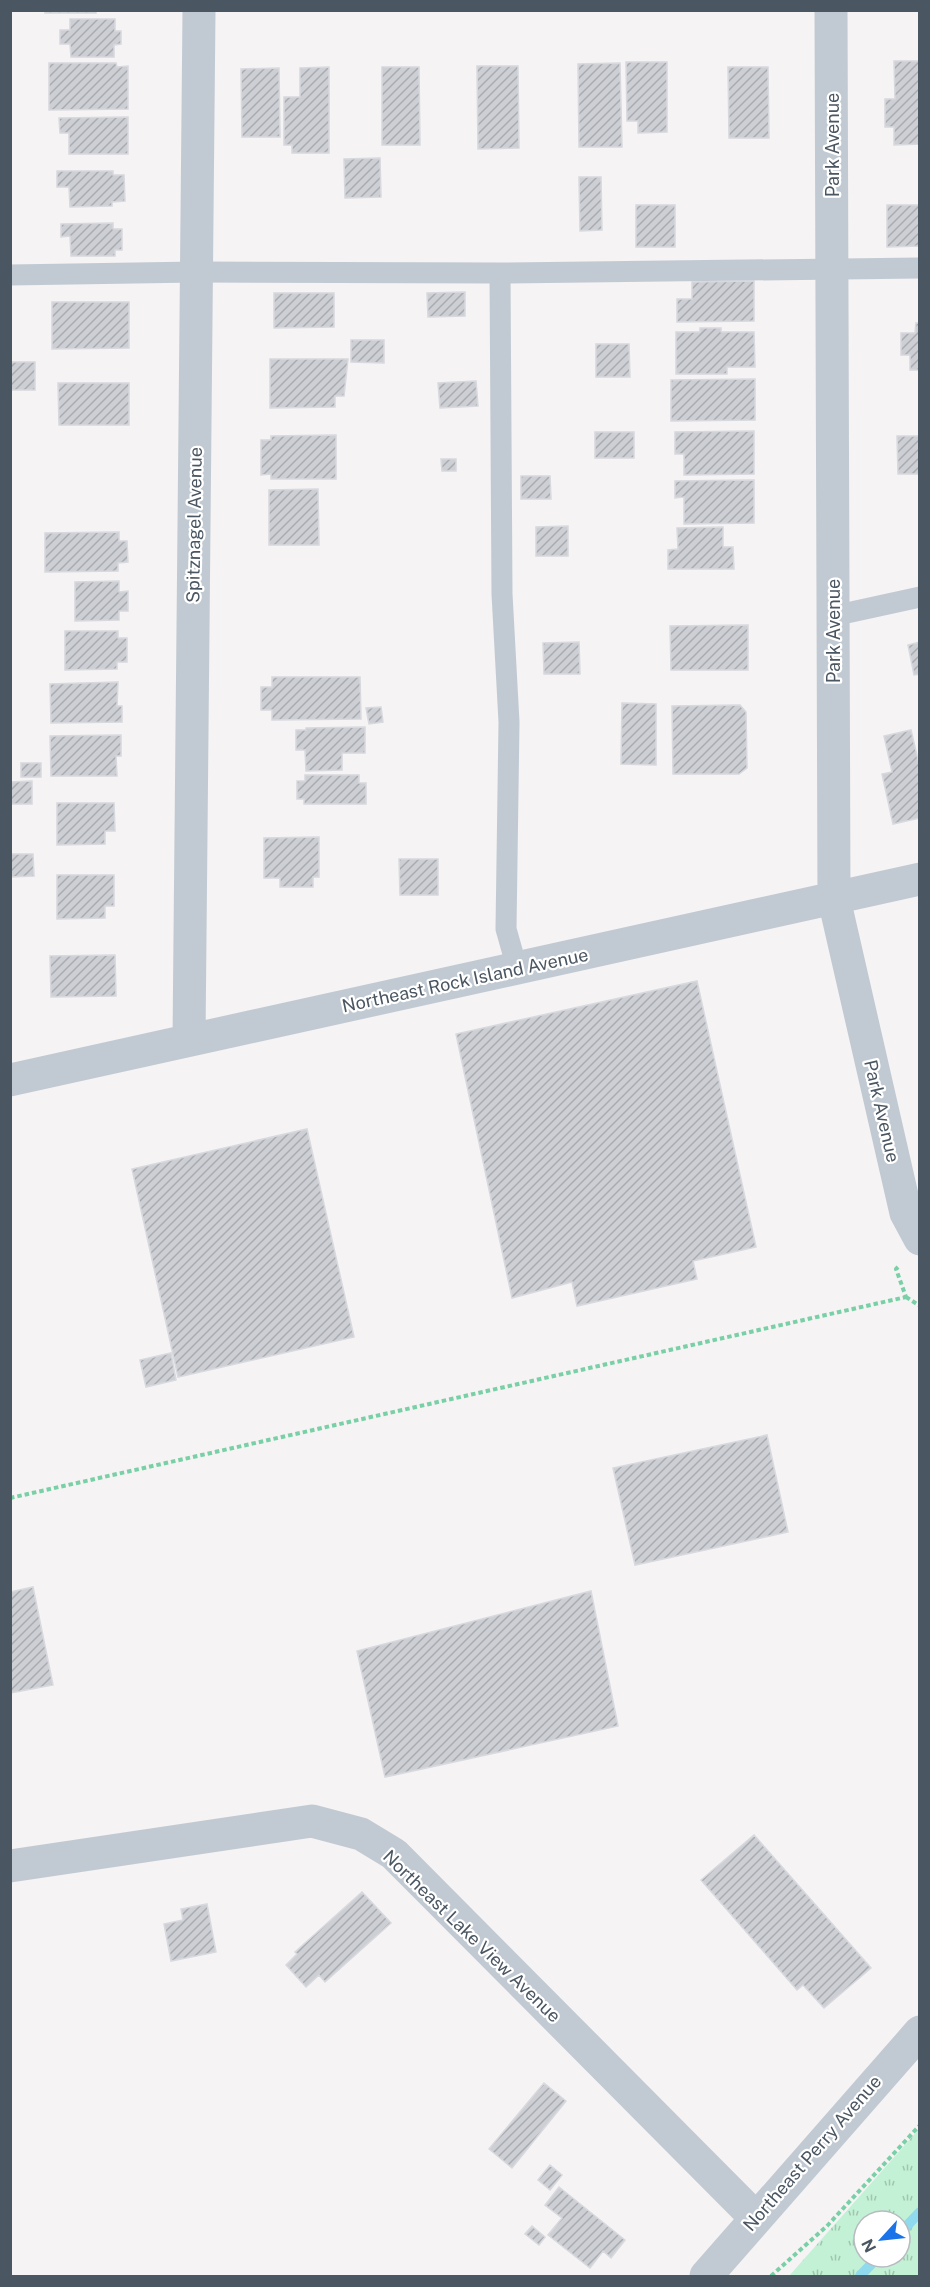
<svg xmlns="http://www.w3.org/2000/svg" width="930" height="2287" viewBox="0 0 930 2287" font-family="'Public Sans',sans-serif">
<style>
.park{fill:url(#park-tufts);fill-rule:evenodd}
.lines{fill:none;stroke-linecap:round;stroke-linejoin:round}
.stream{stroke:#90daee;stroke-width:10}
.building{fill:url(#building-hatch);stroke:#d7d9de;stroke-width:1.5}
.path{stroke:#7ad0a6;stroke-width:4;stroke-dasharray:4.5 3;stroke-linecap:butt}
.lane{stroke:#c1cad2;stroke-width:21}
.street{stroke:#c1cad2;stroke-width:33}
.labels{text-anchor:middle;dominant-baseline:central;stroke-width:4.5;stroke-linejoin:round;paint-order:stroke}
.street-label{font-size:18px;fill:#4a5661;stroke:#fff}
</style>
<defs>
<pattern id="park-tufts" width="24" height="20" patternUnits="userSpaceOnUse" patternTransform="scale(1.5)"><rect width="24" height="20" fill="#c3f1d5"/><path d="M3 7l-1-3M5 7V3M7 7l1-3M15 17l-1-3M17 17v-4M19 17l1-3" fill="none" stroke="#a0c6b0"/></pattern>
<pattern id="building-hatch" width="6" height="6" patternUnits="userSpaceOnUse" patternTransform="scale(1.5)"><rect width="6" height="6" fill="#cdcfd5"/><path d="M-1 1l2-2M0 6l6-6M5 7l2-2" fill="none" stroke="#a8abb0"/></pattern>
</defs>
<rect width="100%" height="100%" fill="#f5f3f3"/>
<!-- park -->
<path class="park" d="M919,2129V2276H789ZM864,2221H900V2257H864Z"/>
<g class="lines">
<!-- stream -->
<path class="stream" d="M900,2233L920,2212
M860,2276L878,2257"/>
</g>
<!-- building -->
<path class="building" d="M45,10H96V13H45Z
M70,19H115V31H121V44L114,45V57H71L70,44H60V30H70Z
M894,61H920V144L894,145V127H885V99H895Z
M626,62H667V132L638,133V121H627Z
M49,63H116L117,67L128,66V109L49,110Z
M620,63L622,147H579L578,64Z
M477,66H518L519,148L478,149Z
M329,67V153H292V145H284V97H300V68Z
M382,67H419L420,145H382Z
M728,67H768L769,138H729Z
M279,68L280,137H242L241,69Z
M128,117V154H69V133H60L59,118Z
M380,158L381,197L345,198L344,159Z
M57,171H113V175H124L125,201L112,202V206L70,207L69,187H57Z
M579,177H601L602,230L580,231Z
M636,205H675V247H636Z
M887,205H920V246L887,247Z
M113,223V229H122V250H115V256H71L70,236L61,237V224Z
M754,281V321L677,322V299H692V282Z
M465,292V316L428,317L427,293Z
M274,293H334V327L274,328Z
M52,302H129V348L52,349Z
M916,323H920V370H910V355H901V333H915Z
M700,328H721V332H754L755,367H727V374H676V332H700Z
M351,340H384V363L351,362Z
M596,344H629L630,377H596Z
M270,359H348L344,396H335V407L270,408Z
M10,362H35V390H10Z
M755,379V420L671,421V380Z
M476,381L478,406L440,408L438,383Z
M58,383H129V425H59Z
M754,431V474L684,475V454H675V432Z
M595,432H634V458H595Z
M336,435V479H271V474L261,475V440H271V436Z
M897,436H920V474H898Z
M441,459H456V471H442Z
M521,476H550L551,499H521Z
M754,480V523L684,524V497L675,498V481Z
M318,489L319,545H269V490Z
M568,526V556H536V527Z
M723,527V547H733L734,569H668V550L678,549L677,528Z
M119,532V541H127L128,562L118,563V571L45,572V533Z
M119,581V592L128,591V611H119V620L75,621V582Z
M748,625V670H671L670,626Z
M65,631H118V638H127V662H117V669L65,670Z
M579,642L580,674H544L543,643Z
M920,642V674L914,675L908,645Z
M272,677H360L361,719L272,720V710H261V687H272Z
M118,682L117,706H122V722L51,723L50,684Z
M622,703L656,704V765L621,764Z
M740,705L746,712L747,768L739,774H673L672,706Z
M381,707L383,722L369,724L366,708Z
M365,727V753H342V770L306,771L305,750H296V730H306V728Z
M911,730L920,768V818L893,824L882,774L892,772L884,736Z
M121,735V756H116L117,776H51L50,736Z
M21,763H41V777H21Z
M305,775H359V783H366V804H304V799H297V781H305Z
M32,781V804H10V782Z
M57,803H114L115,831H105V844L57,845Z
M319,837V877H313V887H280V878H264V838Z
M10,854H33L34,876L10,877Z
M399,859H438V895H400Z
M57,875H114V906H105V918L57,919Z
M115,955L116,996L51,997L50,956Z
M697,981L756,1247L693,1261L697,1279L577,1306L572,1282L512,1298L456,1034Z
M307,1129L354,1337L178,1377L132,1169Z
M171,1353L176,1380L146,1387L140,1360Z
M767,1435L788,1532L635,1565L613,1468Z
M33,1587L53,1685L10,1693V1592Z
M591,1591L618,1726L385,1777L357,1651Z
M754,1835L871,1968L824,2008L803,1985L797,1990L701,1880Z
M362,1892L391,1923L325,1982L319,1975L306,1987L286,1965L297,1954L295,1952Z
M207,1904L216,1952L171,1961L164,1924L183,1920L181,1909Z
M544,2083L566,2101L512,2168L489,2149Z
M550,2165L562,2175L550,2190L538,2180Z
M559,2187L625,2240L611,2258L603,2251L590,2268L548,2235L562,2218L545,2205Z
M532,2226L545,2237L539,2245L525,2234Z"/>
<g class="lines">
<!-- path -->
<path class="path" d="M898,1267L896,1269L906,1297
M906,1297L920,1306
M10,1498L906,1297
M771,2276L827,2226L920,2125"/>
<!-- lane -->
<path class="lane" d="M500,273L502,594L509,722L506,929L517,968
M10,275L197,272L500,273L920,268
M833,616L920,597"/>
<!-- street -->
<path class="street" d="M831,10L834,899L906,1213L920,1239
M189,1040L199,10
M10,1080L920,879
M10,1866L312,1821L361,1834L394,1854L755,2217
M706,2276L920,2032"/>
</g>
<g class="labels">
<!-- street labels -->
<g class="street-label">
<text transform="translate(832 145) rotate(-90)">Park Avenue</text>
<text transform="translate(194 525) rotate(-89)">Spitznagel Avenue</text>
<text transform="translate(833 631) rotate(-90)">Park Avenue</text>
<text transform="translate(465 980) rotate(-12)">Northeast Rock Island Avenue</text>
<text transform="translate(882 1111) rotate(77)">Park Avenue</text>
<text transform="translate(472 1936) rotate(44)">Northeast Lake View Avenue</text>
<text transform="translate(812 2153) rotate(-49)">Northeast Perry Avenue</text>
</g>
</g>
<!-- border -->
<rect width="930" height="2287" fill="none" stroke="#4a5661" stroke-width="24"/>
<!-- north arrow -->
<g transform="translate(882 2239) rotate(243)"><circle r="28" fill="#ffffff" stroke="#b7bbc0" stroke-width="1.5"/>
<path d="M0-4.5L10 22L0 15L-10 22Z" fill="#1a73e8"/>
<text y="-9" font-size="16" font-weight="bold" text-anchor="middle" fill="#4a5661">N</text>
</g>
</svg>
